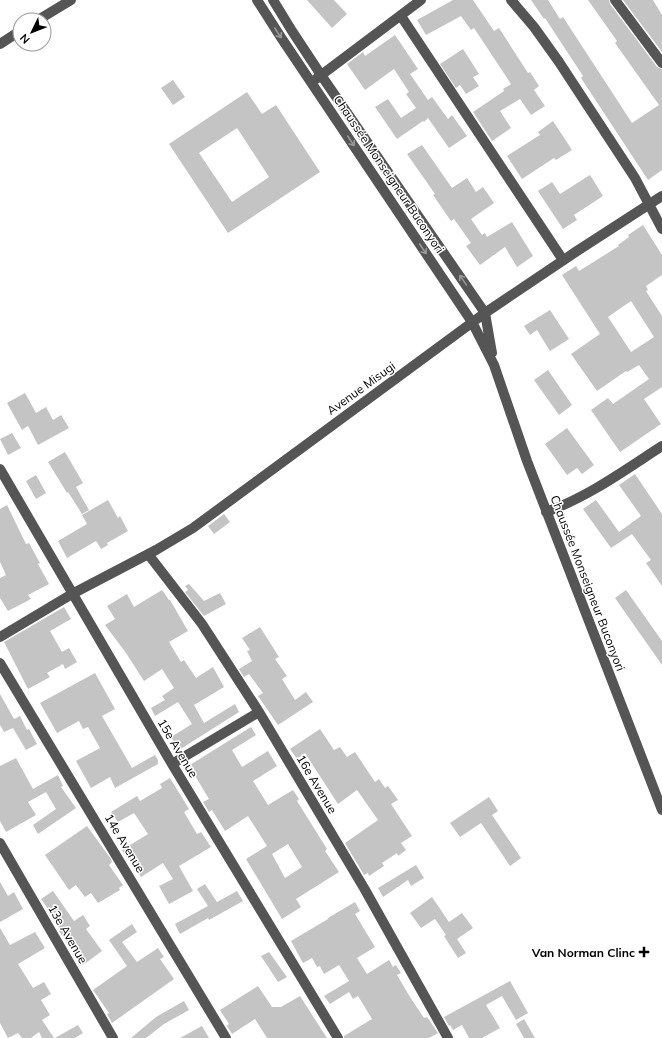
<svg xmlns="http://www.w3.org/2000/svg" width="662" height="1038" viewBox="0 0 662 1038" font-family="Mulish,sans-serif">
<style>
.building{fill:#c4c4c4;fill-rule:evenodd}
.lines{fill:none;stroke-linecap:round;stroke-linejoin:round}
.minor{stroke:#555;stroke-width:10}
.oneway{stroke:#999}
.poi-dot{fill:#000;stroke:#fff;stroke-width:1.5}
.labels{text-anchor:middle;dominant-baseline:central;stroke-width:3;stroke-linejoin:round;paint-order:stroke}
.street-label{font-size:12px;fill:#000;stroke:#fff}
.poi-label{font-size:12px;font-weight:bold;fill:#000;stroke:#fff;text-anchor:end}
</style>
<rect width="100%" height="100%" fill="#fff"/>
<!-- building -->
<path class="building" d="M307,0H334L347,14L332,28Z
M453,0H473L494,31L499,28L528,73L530,72L539,86L534,90L545,106L531,115L520,99L500,111L511,128L492,141L473,112L504,91L503,89L511,84L474,28L471,30L461,16L426,35L417,20Z
M531,0H548L560,19L563,17L632,123L659,105L615,43L617,41L588,0H609L610,4L657,67L662,69V170L648,180L581,78L583,76L545,18L544,19Z
M623,0H653L662,15V52Z
M395,35L418,69L410,74L428,100L432,97L448,119L452,115L467,136L449,148L428,118L424,122L423,121L397,139L375,107L388,99L401,118L416,108L406,94L409,92L394,69L365,90L347,64L363,52L365,56Z
M463,49L479,74L473,77L479,86L466,94L460,85L456,88L440,64Z
M173,80L185,97L173,105L161,88Z
M247,92L262,114L276,105L320,172L228,233L169,144ZM237,128L269,177L232,202L199,153Z
M553,121L572,150L556,160L554,158L522,179L507,156L540,135L538,132Z
M422,145L452,188L467,178L476,192L483,187L494,203L471,219L482,235L485,233L487,237L512,222L533,256L517,267L505,247L480,265L466,246L471,243L454,219L451,221L433,195L435,194L407,154Z
M590,175L603,196L574,215L577,220L563,229L538,191L552,182L560,194Z
M643,225L662,255V275L646,286L648,290L646,291L662,316V387L644,399L661,424L620,452L591,410L608,398L613,404L649,379L639,365L627,372L626,371L597,391L571,354L600,334L562,275L576,266L579,271L619,246L618,245L629,237L628,235ZM631,301L654,337L631,352L608,317Z
M550,310L569,339L550,351L537,330L530,335L524,326Z
M548,370L572,405L559,415L534,380Z
M25,393L36,413L46,407L53,420L61,415L69,428L38,445L28,426L22,430L7,403Z
M567,428L594,465L582,474L577,468L567,475L545,444Z
M12,433L21,448L8,455L0,439Z
M65,452L83,483L76,487L89,510L82,514L68,492L67,493L48,462Z
M635,474L662,514V586L646,563L651,560L632,534L611,548L583,509L596,500L619,532L641,516L619,485Z
M36,475L46,493L36,499L26,481Z
M108,500L118,518L120,516L128,531L107,543L108,545L101,549L96,541L67,558L58,541L87,524L82,515Z
M7,505L26,544L29,543L40,563L38,564L49,584L28,595L31,599L8,611L0,598V578L6,575L0,562V509Z
M224,514L230,522L214,534L208,526Z
M189,584L204,601L220,593L226,604L204,616L185,592L188,590L185,586Z
M162,590L169,600H170L188,631L169,642L181,662L184,660L196,678L213,667L224,687L194,705L204,723L235,704L239,712L179,750L171,737L192,724L178,702L155,716L151,708L165,700L162,696L174,688L162,669L144,681L126,653L105,625L115,619L107,606L127,594L134,607Z
M626,590L662,641V665L615,598Z
M64,607L71,619L50,631L62,652L69,648L77,662L65,669L63,664L47,673L50,677L28,689L4,642Z
M260,627L279,657L275,659L287,676L282,679L295,700L306,692L313,702L278,725L258,696L263,693L249,674L244,677L239,669L252,661L247,651L250,650L242,638Z
M95,673L115,709L102,716L132,768L155,755L158,760V764L115,788L110,777L91,788L76,761L100,748L88,727L83,729L79,721L57,733L40,703Z
M0,694L14,719L20,716L27,730L29,729L37,744L26,750L13,728L4,732L0,725Z
M251,727L256,735L232,750L242,767L268,751L277,766L253,781L268,805L293,790L299,799L297,801L327,849L325,851L339,872L296,899L301,907L282,919L246,859L267,846L248,816L225,831L212,810L209,812L203,802L209,799L194,774L190,777L185,768ZM288,844L302,867L285,878L272,854Z
M320,729L334,750L340,747L347,757L355,752L375,782L379,779L385,788L388,786L398,800L391,804L412,836L401,843L406,850L398,856L397,853L382,863L384,866L369,876L368,873L364,875L345,843L378,820L357,790L338,804L305,753L297,759L290,749Z
M16,758L33,789L58,775L63,786L61,787L76,808L38,834L33,825L56,809L46,792L28,802L36,815L6,832L0,821V766Z
M170,778L189,809L184,812L197,834L201,832L211,847L179,866L193,891L169,904L159,886L173,879L163,863L141,877L129,857L127,858L122,850L148,834L134,813L118,822L111,812L137,796L140,801L162,788L160,784Z
M489,797L498,811L492,815L521,858L510,866L481,823L460,837L450,823Z
M87,826L111,859L112,862L109,865L123,885L119,888L120,890L98,903L91,893L85,897L76,885L69,890L45,855Z
M416,865L424,878L411,886L408,880L383,897L378,888Z
M0,882L8,896L14,892L23,909L0,922Z
M205,884L217,902L237,891L243,901L209,920L208,918L180,934L175,924L208,906L197,889Z
M53,891L74,921L83,915L90,926L86,929L102,951L83,965L59,931L61,930L54,920L55,919L41,899Z
M432,897L449,922L462,913L473,928L457,939L466,953L458,958L444,936L446,935L435,919L421,928L410,913Z
M355,902L360,911L355,914L375,947L357,958L367,974L389,960L393,967L396,965L401,973L397,975L410,997L424,1018L427,1017L438,1033L429,1038H344V1036L372,1019L358,996L353,999L349,992L330,1004L324,996L349,981L339,965L324,974L320,966L317,967L312,958L303,963L291,941L328,919V918Z
M132,924L137,932L122,942L137,962L158,948L164,957L160,959L174,979L112,1023L107,1014L109,1013L93,990L127,966L109,940Z
M0,928L10,945L35,932L45,948L18,964L33,988L44,982L51,994L41,1000L50,1015L42,1020L54,1038H42L39,1032L31,1038H22L18,1033L8,1038L0,1023Z
M269,952L287,977L278,982L261,956Z
M510,981L528,1013L516,1020L502,996L486,1005L500,1028L482,1038H469L462,1025L453,1030L450,1025L449,1026L444,1017Z
M258,986L272,1007H281L300,996L327,1038H267L255,1019L232,1034L227,1026L229,1024L220,1010Z
M184,1001L189,1010L164,1024L146,1038H131L156,1017Z
M524,1019L535,1038H524L516,1024Z
M78,1025L83,1033L75,1038H55Z
M202,1026L209,1038H180Z"/>
<g class="lines">
<!-- minor -->
<path class="minor" d="M257,0L282,39L472,322L494,365L527,461L662,810
M273,0L292,31L321,75L485,313L492,353
M511,0L534,27L559,62L635,178L662,229
M615,0L662,63
M401,16L563,260
M38,20L71,0
M0,44L20,31
M316,79L421,0
M0,469L172,764L338,1038
M546,512C588,497 625,470 662,446
M148,554L202,624L259,712L364,888L448,1038
M0,637L72,594L156,550L193,528L485,313L577,251L662,196
M0,663L226,1038
M172,764L259,712
M0,843L113,1038"/>
</g>
<!-- one-way arrows -->
<defs><path id="oneway-shaft" d="M-6 0H5M1.5-3L5.5 0L1.5 3" fill="none" stroke-width="1.6" stroke-linecap="round" stroke-linejoin="round"/></defs>
<g class="oneway">
<use href="#oneway-shaft" transform="translate(278 33) rotate(57)"/>
<use href="#oneway-shaft" transform="translate(351 141) rotate(56)"/>
<use href="#oneway-shaft" transform="translate(423 249) rotate(56)"/>
<use href="#oneway-shaft" transform="translate(463 280) rotate(-125)"/>
</g>
<!-- markers -->
<path class="poi-dot" d="M642 946h4v4h4v4h-4v4h-4v-4h-4v-4h4z"/>
<g class="labels">
<!-- street labels -->
<g class="street-label">
<text transform="translate(389 174) rotate(56)">Chaussée Monseigneur Buconyori</text>
<text transform="translate(361 388) rotate(-36)">Avenue Misugi</text>
<text transform="translate(588 583) rotate(69)">Chaussée Monseigneur Buconyori</text>
<text transform="translate(178 748) rotate(59)">15e Avenue</text>
<text transform="translate(317 784) rotate(59)">16e Avenue</text>
<text transform="translate(125 843) rotate(59)">14e Avenue</text>
<text transform="translate(68 934) rotate(60)">13e Avenue</text>
</g>
<!-- poi labels -->
<g class="poi-label">
<text x="635" y="952">Van Norman Clinc</text>
</g>
</g>
<!-- north arrow -->
<g transform="translate(32 32) rotate(227)"><circle r="19" fill="#ffffff" stroke="#999999"/>
<path d="M0-3L7 15L0 10L-7 15Z" fill="#000000"/>
<text y="-6" font-size="11" font-weight="bold" text-anchor="middle" fill="#000000">N</text>
</g>
</svg>
